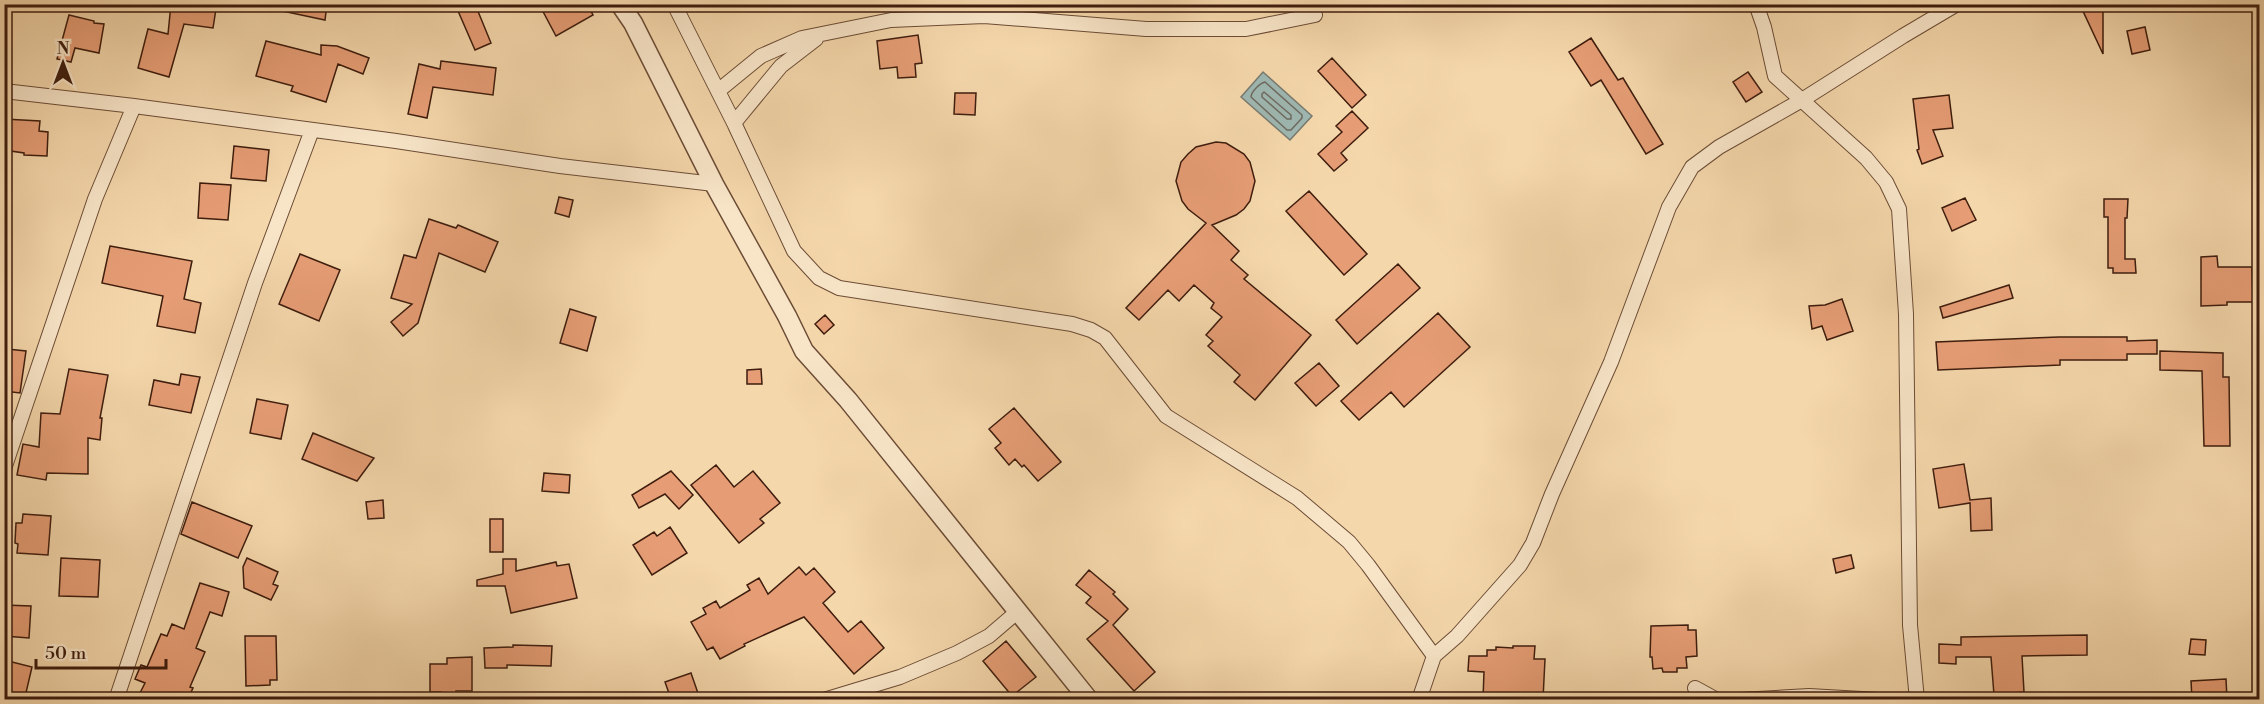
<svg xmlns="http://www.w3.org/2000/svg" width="2264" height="704" viewBox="0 0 2264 704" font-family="'Libre Bodoni',serif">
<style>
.water{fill:#9eb8b2;stroke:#787a70;stroke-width:1.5}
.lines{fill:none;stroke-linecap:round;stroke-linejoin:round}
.shore{stroke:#6e6a60;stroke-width:1.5}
.building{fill:#e69d75;stroke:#3e1d0e;stroke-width:1.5}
.minor-casing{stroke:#6c4c35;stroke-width:16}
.tertiary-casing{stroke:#6c4c35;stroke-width:21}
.minor{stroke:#f8e5c8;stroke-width:14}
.tertiary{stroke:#f8e5c8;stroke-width:18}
</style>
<rect width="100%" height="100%" fill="#f4d7ab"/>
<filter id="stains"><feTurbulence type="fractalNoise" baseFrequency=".00333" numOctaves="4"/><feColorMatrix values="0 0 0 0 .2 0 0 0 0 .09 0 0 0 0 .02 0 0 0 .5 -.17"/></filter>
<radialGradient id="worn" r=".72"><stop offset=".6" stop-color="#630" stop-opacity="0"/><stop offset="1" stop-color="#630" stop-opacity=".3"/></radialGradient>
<!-- water -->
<path class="water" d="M1263,72L1312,116L1290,140L1241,97Z"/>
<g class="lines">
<!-- shore -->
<path class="shore" d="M1265,82L1302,115V118L1291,130H1287L1251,97C1251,92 1260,83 1265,82Z
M1264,92L1291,115V119H1287L1262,97V94Z"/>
</g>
<!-- building -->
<path class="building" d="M171,4H209L208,8L216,9L213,28L184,24L169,77L138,68L148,29L168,34Z
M283,4H327L325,20L282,11Z
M455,4H475L491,43L475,50Z
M539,4H587L593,15L556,36Z
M2092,4H2103V54L2082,9Z
M69,15L94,21V23L104,24L99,53L75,48L71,62L57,59Z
M2145,27L2150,50L2132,54L2127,31Z
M918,35L922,63L915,64L916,77L898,78L897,67L880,69L877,41Z
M1591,38L1618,80L1623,78L1663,144L1646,154L1601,80L1591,86L1569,52Z
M266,41L321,55V45L337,46L369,58L363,74L338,64L326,102L291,91L293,86L256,76Z
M1332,58L1366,95L1352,108L1318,71Z
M441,61L496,68L493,95L433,87L427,118L408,114L419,64L440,69Z
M1748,72L1762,92L1746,102L1733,82Z
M955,93H976L975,115L954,114Z
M1949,95L1953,128L1933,130L1943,156L1922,164L1917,150L1919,149L1913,99Z
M1352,111L1368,128L1341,153L1347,160L1334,171L1318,154L1342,132L1336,126Z
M4,119L40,121L39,131L48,132L47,156L24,155V153L4,150Z
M1216,142L1226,143L1244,154L1250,162L1255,181L1250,201L1244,209L1236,215L1212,225L1239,251L1231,260L1248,275L1244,279L1311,335L1255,400L1234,382L1240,375L1208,346L1213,341L1206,335L1222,317L1211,308L1214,303L1194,285L1179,301L1168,290L1139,320L1126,308L1206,223L1188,209L1182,201L1176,181L1181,162L1188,154L1196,147Z
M234,146L269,150L266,181L231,178Z
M200,183L231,185L228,220L198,218Z
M1309,191L1367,254L1344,275L1286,211Z
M559,197L573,200L569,217L555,213Z
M1965,198L1976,220L1952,231L1942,208Z
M2104,199H2128L2127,218H2125V259H2135L2136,273H2113V268H2108V217H2104Z
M429,219L456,228L458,225L498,242L485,272L439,253L418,323L403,336L391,322L412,304L391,298L404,255L416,258Z
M110,246L192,261L184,299L201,303L195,333L157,326L163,296L102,283Z
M300,254L340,270L319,321L279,304Z
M2217,256L2218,267H2252L2253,302H2227V305L2201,306V257Z
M1398,264L1420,288L1357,344L1336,320Z
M2009,285L2013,298L1943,318L1940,307Z
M1842,299L1853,331L1827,340L1822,326L1812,329L1809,306L1825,305Z
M570,309L596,317L587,351L560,343Z
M1438,313L1470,347L1404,407L1391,392L1359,420L1341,401Z
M825,315L834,325L824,334L815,324Z
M2059,337H2127V341L2157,340V354H2127V360H2060V365L1938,370L1936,342Z
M7,349L26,351L20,393L4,391Z
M2160,351L2223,353V377H2229L2230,446H2204L2202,371L2160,370Z
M1319,363L1339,386L1316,406L1295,383Z
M69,369L108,375L100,418H102L100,440L88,438V474L47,473L46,480L17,475L23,444L39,447L41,413L60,414Z
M761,369L762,384H747V370Z
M181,374L200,377L191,413L149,405L154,380L179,385Z
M257,399L288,405L281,439L250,433Z
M1014,408L1061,462L1038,481L1024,465L1022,467L1015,459L1009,465L995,448L1001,443L989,429Z
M313,433L374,458L357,481L302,459Z
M1964,464L1970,500L1991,498L1992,530L1971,531L1970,503L1939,508L1933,469Z
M716,465L734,487L753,471L780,503L760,519L764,523L739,543L691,485Z
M671,471L693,495L679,509L665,494L639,508L632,495Z
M544,473L570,475L569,493L542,491Z
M383,500L384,518L368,519L366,502Z
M192,502L252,526L238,558L181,534Z
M23,514L51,516L48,555L17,553L18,544L15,543L16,523H22Z
M490,519H503V552H490Z
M670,527L687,553L652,575L633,545L654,532L657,536Z
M1851,555L1854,568L1836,573L1833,559Z
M61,558L100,560L98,597L59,596Z
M247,558L278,572L273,584L278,586L271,600L244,588L243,567Z
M503,559H516V571L556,562L557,566L569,564L577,598L511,613L505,586H477V580L503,574Z
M799,567L806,575L814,568L835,592L823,603L848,632L861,621L884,648L854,674L804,617L744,644L745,646L720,659L713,647L707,650L691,622L706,614L703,608L716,601L720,608L750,590L747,585L759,578L768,594Z
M1089,570L1115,592L1113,594L1128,609L1113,625L1155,672L1134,691L1087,639L1108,621L1086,603L1091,597L1076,585Z
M200,583L229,592L222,616L210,612L196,648L205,652L190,687L193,688L188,699H137L145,683L135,679L141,665L147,667L161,634L167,636L172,624L184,629Z
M4,605L31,606L29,638L4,636Z
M1688,625V630H1696L1697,656L1686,657L1687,668H1677V672H1663L1662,668L1653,669L1652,657H1650L1651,626Z
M2087,635V655L2022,656L2024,692L1994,695L1991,657H1956V664L1939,663V644L1961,645V637Z
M245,636H276L277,680H270V685L246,686Z
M2191,639L2206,640L2205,655L2189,654Z
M1006,641L1036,677L1012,696L983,661Z
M513,645L552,646L551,666L507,665V668H485L484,648L513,647Z
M1513,646H1535L1534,659H1545L1543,699H1483L1484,672L1468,671L1469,656H1487V650H1496V647L1513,648Z
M472,657V691H456V698H441V692H430V664H447V658Z
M4,660L32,667L25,697L4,692Z
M691,673L700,699H671L665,682Z
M2226,679L2227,699H2192L2191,681Z"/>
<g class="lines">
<defs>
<path id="minor" d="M674,4L734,123L794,251L819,278L839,288L1072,324L1091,330L1105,338L1166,416L1297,498L1349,542L1368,565L1434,656
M1756,4L1764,27L1775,76L1866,158L1886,182L1899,209L1906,314L1910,625L1917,700
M4,91L134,106L396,141L560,166L714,184
M718,91L761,56L802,38L891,20L984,16L1146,29H1246L1315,15
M734,123L781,66L816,39
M4,469L95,199L134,106
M1695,688L1717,700
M116,700L255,283L312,130
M824,700L900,677L957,653L989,636L1017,612
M1419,700L1434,656L1457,636L1520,565L1533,543L1552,494L1611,362L1669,207L1692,167L1719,147L1802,100L1903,36L1957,4
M1740,700L1809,696L1879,700"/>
<path id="tertiary" d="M620,4L633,23L714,184L787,316L804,351L848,400L1089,700"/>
</defs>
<!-- minor casing -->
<use href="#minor" class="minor-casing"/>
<!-- tertiary casing -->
<use href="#tertiary" class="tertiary-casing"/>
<!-- minor -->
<use href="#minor" class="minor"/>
<!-- tertiary -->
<use href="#tertiary" class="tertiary"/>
</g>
<!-- margin -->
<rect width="2264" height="704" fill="none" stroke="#f4d7ab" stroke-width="24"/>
<rect x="6" y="6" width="2252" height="692" fill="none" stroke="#3e1d0e" stroke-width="3"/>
<rect x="12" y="12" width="2240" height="680" fill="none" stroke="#3e1d0e" stroke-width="1.5"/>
<!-- north arrow -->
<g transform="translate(63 63)" stroke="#f8e5c8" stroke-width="4.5" paint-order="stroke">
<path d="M0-4.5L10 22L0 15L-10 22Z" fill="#3e1d0e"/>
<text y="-9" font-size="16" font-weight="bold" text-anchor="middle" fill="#3e1d0e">N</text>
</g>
<!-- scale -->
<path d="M36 659v9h130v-9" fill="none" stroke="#3e1d0e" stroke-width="3"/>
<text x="45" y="659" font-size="18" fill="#3e1d0e" stroke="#f8e5c8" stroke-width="4.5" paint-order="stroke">50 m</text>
<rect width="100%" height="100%" filter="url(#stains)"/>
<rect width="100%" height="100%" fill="url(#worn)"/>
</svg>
